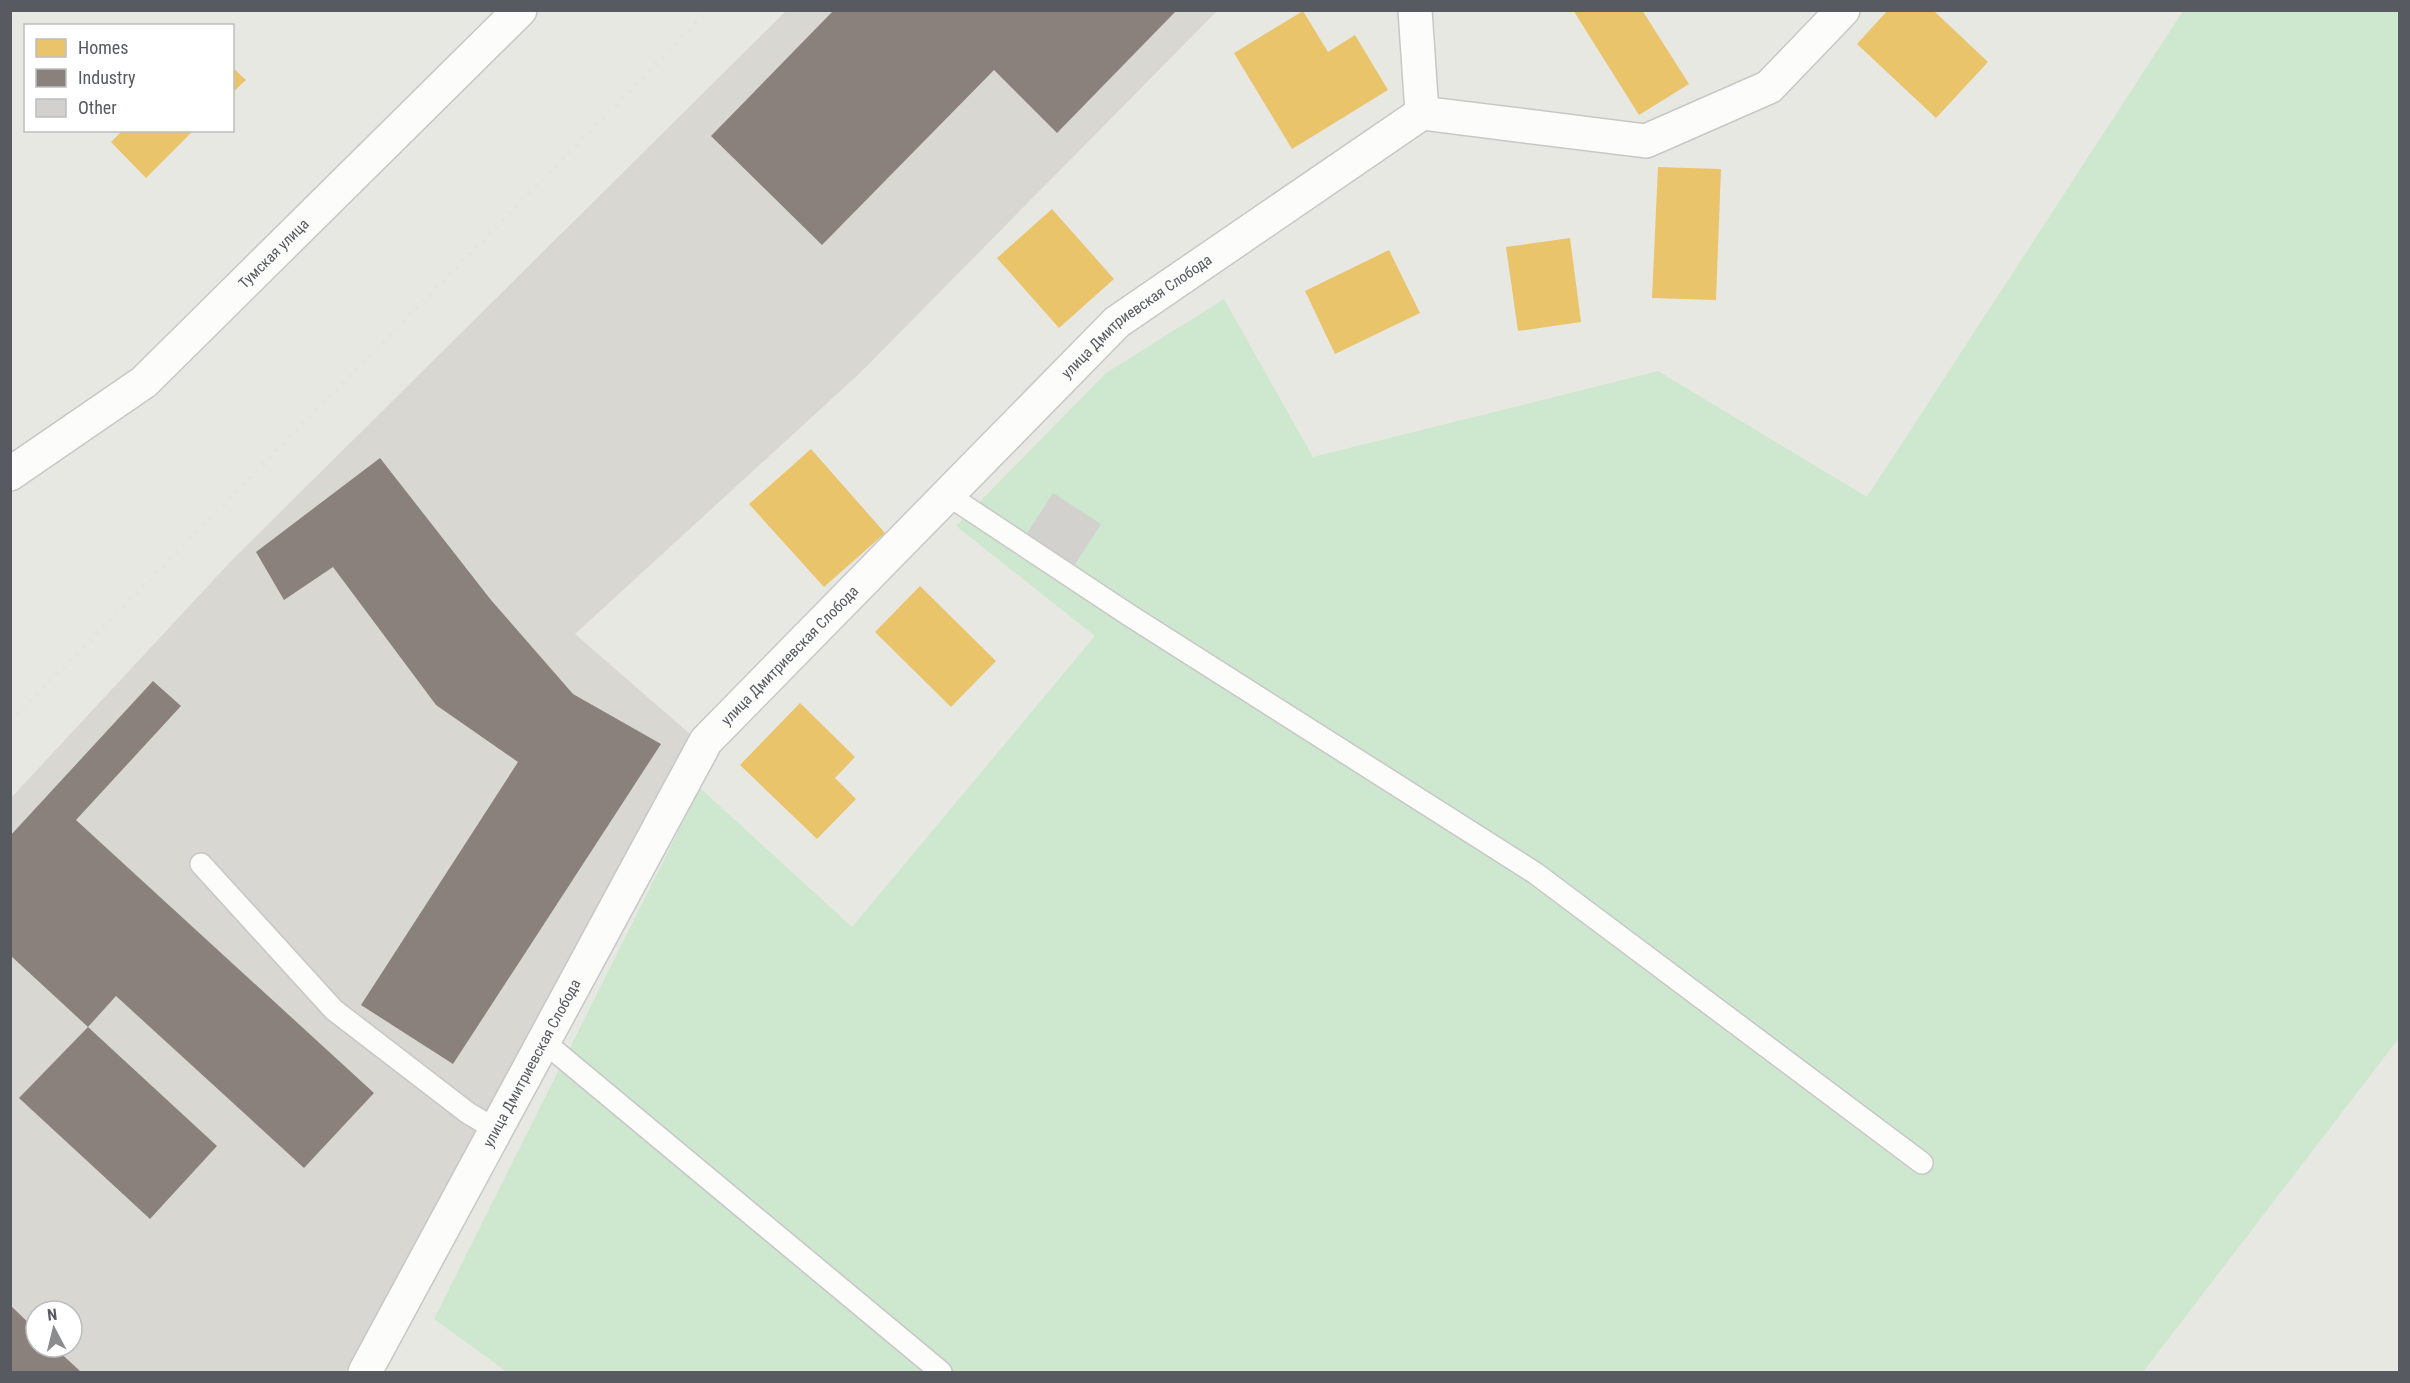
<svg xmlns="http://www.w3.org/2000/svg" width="2410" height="1383" viewBox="0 0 2410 1383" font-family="'Roboto Condensed',sans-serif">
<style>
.industrial{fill:#d8d7d1;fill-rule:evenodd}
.green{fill:#cee7cf}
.homes{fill:#e9c46a}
.industry{fill:#8a817c}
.building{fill:#d2d1cd}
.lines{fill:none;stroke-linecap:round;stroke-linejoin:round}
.lane-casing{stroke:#c7c7c7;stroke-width:24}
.street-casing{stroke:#c7c7c7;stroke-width:36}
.lane{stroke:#fcfcfb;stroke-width:21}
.street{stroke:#fcfcfb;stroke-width:33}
.rail{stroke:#e2e3e2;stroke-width:4.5;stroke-dasharray:1.5 8;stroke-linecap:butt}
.labels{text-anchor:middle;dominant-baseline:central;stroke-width:6;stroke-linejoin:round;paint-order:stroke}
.street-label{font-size:15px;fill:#575a61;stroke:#fff}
</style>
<rect width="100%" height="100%" fill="#e8e8e2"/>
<!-- industrial -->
<path class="industrial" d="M786,11H1217L861,372L575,634L690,734L393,1287L345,1372H11L10,799L233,559ZM36,1311H72V1347H36Z"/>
<!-- green -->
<path class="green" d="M2183,11H2399V1038L2143,1372H507L434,1319L700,788L852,927L1095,636L956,526L1106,373L1224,299L1313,457L1658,371L1867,497Z"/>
<!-- homes -->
<path class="homes" d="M1573,10H1642L1689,84L1639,115Z
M1888,10H1933L1988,62L1936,118L1857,44Z
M1303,11L1328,52L1355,35L1388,90L1292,149L1234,53Z
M232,67L246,80L232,93Z
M123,130H194L146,178L111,142Z
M1658,167L1721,169L1716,300L1652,298Z
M1052,209L1114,279L1059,328L997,258Z
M1570,238L1581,322L1518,331L1506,247Z
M1389,250L1420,313L1335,354L1305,291Z
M811,449L885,533L824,587L749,504Z
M920,586L996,661L951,707L875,632Z
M800,703L855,757L835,778L856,799L817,839L740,765Z"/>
<!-- industry -->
<path class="industry" d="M834,10H1177L1057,133L994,70L822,245L711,136Z
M380,458L491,600L573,694L661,744L453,1064L361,1005L518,762L436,705L333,567L284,600L256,552Z
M153,681L181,706L76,820L374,1093L304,1168L116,996L88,1027L10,955V836Z
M88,1027L217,1146L150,1219L19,1098Z
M10,1305L36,1330V1347H54L80,1371L78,1372H10Z"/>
<!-- building -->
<path class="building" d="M1053,493L1101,524L1074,566L1026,535Z"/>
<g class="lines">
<defs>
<path id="lane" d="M948,495L1129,615L1535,873L1922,1163
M201,864L334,1010L468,1113L495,1129
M543,1041L941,1372"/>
<g id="street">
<path d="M1422,113L1646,141L1769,87L1843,10"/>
<path id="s1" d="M10,474L144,382L520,10"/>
<path id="s2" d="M365,1372L706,741L1117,322L1422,113L1415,10"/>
</g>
</defs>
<!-- lane casing -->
<use href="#lane" class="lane-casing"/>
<!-- street casing -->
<use href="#street" class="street-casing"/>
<!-- lane -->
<use href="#lane" class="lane"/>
<!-- street -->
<use href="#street" class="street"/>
<!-- rail -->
<path class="rail" d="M10,722L709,10"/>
</g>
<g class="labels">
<!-- street labels -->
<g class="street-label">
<text stroke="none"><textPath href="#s1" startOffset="345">Тумская улица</textPath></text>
<text stroke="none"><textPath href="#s2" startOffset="1323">улица Дмитриевская Слобода</textPath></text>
<text stroke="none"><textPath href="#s2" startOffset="837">улица Дмитриевская Слобода</textPath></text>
<text stroke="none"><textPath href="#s2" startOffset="351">улица Дмитриевская Слобода</textPath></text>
</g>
</g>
<!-- border -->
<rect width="2410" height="1383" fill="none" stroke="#575a61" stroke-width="24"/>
<!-- legend -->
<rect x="24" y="24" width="210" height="108" fill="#ffffff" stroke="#bcbdc0" stroke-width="1.5"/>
<rect x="36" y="39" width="30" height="18" fill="#e9c46a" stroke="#bcbdc0" stroke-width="1.5"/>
<text x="78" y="54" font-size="18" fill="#575a61">Homes</text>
<rect x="36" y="69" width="30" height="18" fill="#8a817c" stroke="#bcbdc0" stroke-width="1.5"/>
<text x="78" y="84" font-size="18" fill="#575a61">Industry</text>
<rect x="36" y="99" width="30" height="18" fill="#d2d1cd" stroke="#bcbdc0" stroke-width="1.5"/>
<text x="78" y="114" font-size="18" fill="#575a61">Other</text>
<!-- north arrow -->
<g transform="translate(54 1329) rotate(353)"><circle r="28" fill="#ffffff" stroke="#bcbdc0" stroke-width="1.5"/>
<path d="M0-4.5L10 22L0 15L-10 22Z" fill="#8a8c8e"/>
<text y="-9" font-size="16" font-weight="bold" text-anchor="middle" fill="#575a61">N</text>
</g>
</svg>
